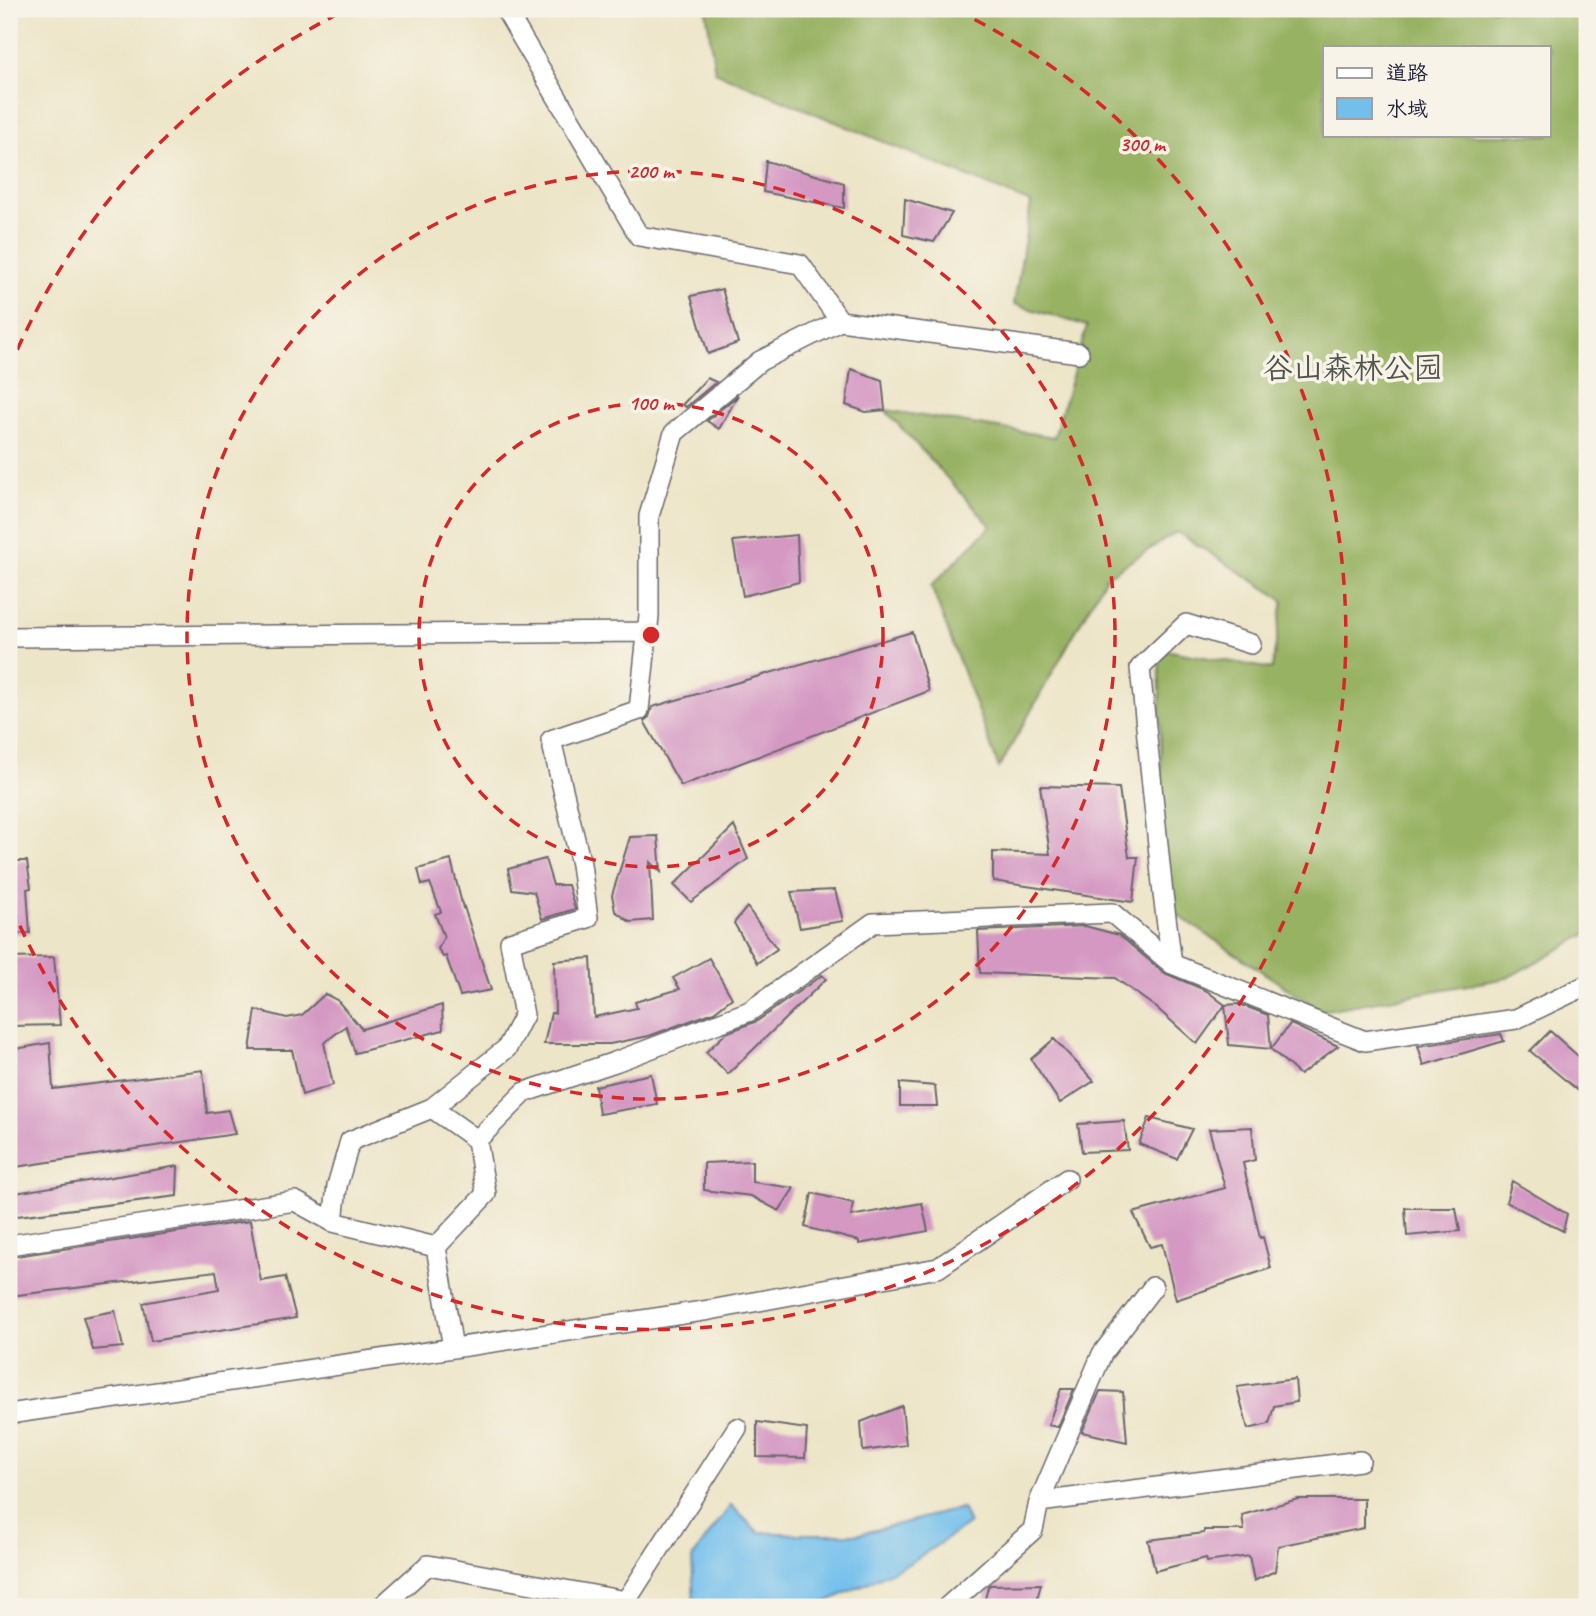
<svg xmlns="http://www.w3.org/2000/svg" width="1596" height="1616" viewBox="0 0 1596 1616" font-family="Caveat,'LXGW WenKai TC',sans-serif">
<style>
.forest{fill:#98b264;stroke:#5d6a50;stroke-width:2;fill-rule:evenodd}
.water{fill:#72bfec;stroke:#4a7094;stroke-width:2}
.building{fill:#d498c3}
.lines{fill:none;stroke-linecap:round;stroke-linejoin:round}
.minor-casing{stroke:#69666c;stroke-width:22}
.minor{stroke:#fff;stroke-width:19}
.ring{fill:none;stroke:#d62828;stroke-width:3.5;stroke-dasharray:12 9}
.labels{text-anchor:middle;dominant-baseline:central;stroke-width:7;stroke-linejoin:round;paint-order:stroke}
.park-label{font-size:30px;fill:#51564c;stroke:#f7f3e8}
.centre{fill:#d62828;stroke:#f7f3e8;stroke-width:3.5}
.ring-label{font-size:21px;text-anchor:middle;font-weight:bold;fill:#d62828;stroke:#f7f3e8;stroke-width:7;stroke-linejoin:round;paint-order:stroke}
</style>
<rect width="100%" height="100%" fill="#f7f3e8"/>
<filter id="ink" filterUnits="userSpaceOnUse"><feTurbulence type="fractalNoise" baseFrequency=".0143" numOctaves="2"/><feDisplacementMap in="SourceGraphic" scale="14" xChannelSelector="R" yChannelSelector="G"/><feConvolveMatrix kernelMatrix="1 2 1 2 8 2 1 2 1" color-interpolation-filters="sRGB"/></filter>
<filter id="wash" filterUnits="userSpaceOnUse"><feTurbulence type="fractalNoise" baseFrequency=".00686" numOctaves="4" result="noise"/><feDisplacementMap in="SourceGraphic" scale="28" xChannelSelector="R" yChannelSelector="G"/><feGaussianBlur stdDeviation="1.57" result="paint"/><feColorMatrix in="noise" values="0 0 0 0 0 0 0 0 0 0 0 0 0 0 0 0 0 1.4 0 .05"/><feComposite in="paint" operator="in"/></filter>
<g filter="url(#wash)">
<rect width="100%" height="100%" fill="#ede5c8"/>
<!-- forest -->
<path class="forest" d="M706,9H1587V934L1507,978L1321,1011L1164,906L1159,649L1272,669L1283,600L1177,532L1106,577L999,768L931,586L991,526L885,410L1054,437L1087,326L1014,304L1031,203L715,72ZM1325,47H1549V135H1325Z"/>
<!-- water -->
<path class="water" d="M731,1505L758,1532L798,1534H859L962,1508L969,1524L910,1563L816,1607H694L692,1558Z"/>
<g id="blocks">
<!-- building -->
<path class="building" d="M766,161L844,183V208L763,192Z
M905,199L952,213L934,242L903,235Z
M722,289L738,343L708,354L691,296Z
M851,369L882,380L885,410L866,412L846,405Z
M707,378L716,382L686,407L682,405Z
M738,395L719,429L707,421Z
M797,535L799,582L743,596L733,541Z
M912,632L929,691L681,786L644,721L649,717L652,707Z
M1040,786L1119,788L1129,857H1138L1133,902L993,881V852L1050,854Z
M734,826L748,859L691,902L674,885Z
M658,836L661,872L650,862L653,920L630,922L615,911L612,895L630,837Z
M545,859L553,885H568L575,909L542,919L534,892L512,889L508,869Z
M451,860L463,908L464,907L491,990L460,996L446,956L443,957L438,949L444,937L435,914L441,912L430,883L422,885L418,869Z
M9,861H27L31,888L27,889L30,933L9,934Z
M835,890L843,921L800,928L791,892Z
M747,907L777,949L757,963L734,923Z
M1085,926L1119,935L1164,973L1207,991L1225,1005L1197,1044L1158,1009L1115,978L980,973L978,931Z
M54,957L60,1025L9,1026V958Z
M591,958L594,1017L637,1008L635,1002L680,989L673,978L709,958L732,998L714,1012L649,1036L610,1044H544L551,1013H555L554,961Z
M822,975L826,979L728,1074L706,1052L726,1033L757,1021Z
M325,994L337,1000L362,1029L442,1005L443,1030L355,1053L346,1026L324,1043L333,1085L302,1095L292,1050H250L256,1010L287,1018L302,1015Z
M1239,1004L1268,1015L1271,1049L1229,1045L1225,1005Z
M1290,1024L1295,1026L1338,1046L1300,1075L1271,1049Z
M1550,1031L1587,1064V1098L1530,1051Z
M1501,1034L1504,1041L1424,1065L1418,1046Z
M1054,1039L1094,1081L1060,1103L1031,1059Z
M50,1043L53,1089L203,1070L207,1113L228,1110L235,1134L9,1168V1050Z
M651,1074L657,1104L599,1114L595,1086Z
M900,1083L935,1086L937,1106H900Z
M1149,1118L1192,1129L1177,1159L1139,1144Z
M1124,1121L1128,1150L1082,1152L1078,1124Z
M1252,1127L1255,1160L1243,1163L1260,1238L1263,1237L1271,1268L1176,1300L1162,1244L1150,1247L1133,1213L1225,1188L1209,1129Z
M752,1161V1182L794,1188L779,1211L751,1196L704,1190V1163Z
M178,1166L177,1196L9,1217V1194Z
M1512,1181L1567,1214L1563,1231L1506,1202Z
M812,1193L853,1203L851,1216L922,1203L928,1231L859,1244V1241L805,1227Z
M1405,1208H1456L1460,1231L1407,1236Z
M250,1221L261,1281L285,1277L296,1318L151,1341L143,1303L219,1289L216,1271L9,1296V1257Z
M115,1311L123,1347L93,1350L83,1317Z
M1295,1379L1297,1402L1274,1406L1269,1424L1248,1429L1237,1387Z
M1061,1389H1074L1058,1427L1048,1425Z
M1100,1391L1123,1392L1127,1442L1082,1432Z
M902,1406L906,1445L863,1451L861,1422Z
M757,1422L807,1429L805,1458L757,1457Z
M1298,1499H1364V1528L1278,1546L1275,1571L1254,1581L1249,1556L1207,1562L1206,1558L1155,1571L1148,1540L1204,1533V1530H1244L1242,1515Z
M1041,1584L1035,1607H983L988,1587L990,1585Z"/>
</g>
</g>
<g filter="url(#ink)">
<use href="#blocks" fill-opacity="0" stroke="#69666c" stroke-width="2"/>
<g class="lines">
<defs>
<path id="minor" d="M505,9L639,236L800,264L840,321
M9,637L647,632
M1251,644L1186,624L1140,668L1163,894L1172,964L1365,1041L1516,1019L1587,985
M432,1108L507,1048L524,1015L510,942L588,918L581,864L551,740L639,710L649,616V516L674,433L760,361L840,321L1079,353
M477,1140L432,1108L350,1141L337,1186L333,1222L436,1247L486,1194L477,1140L525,1092L615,1062L750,1011L873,923L1112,913L1172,964
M9,1245L295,1201L333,1222
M436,1247L453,1348
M9,1414L710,1310L938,1268L1067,1179
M1039,1502L1102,1354L1153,1287
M381,1607L428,1565L626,1601L737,1428
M947,1607L1033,1530L1039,1502L1360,1461"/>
</defs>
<!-- minor casing -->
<use href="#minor" class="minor-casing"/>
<!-- minor -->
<use href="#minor" class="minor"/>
</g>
</g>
<!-- distance rings -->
<g class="ring">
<circle cx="651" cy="635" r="232"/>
<circle cx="651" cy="635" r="464"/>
<path d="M9 369A695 695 0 0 1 346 10M956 10A695 695 0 1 1 9 901"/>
</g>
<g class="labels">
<!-- park labels -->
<g class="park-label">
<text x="1353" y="368">谷山森林公园</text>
</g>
</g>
<circle cx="651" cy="635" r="10" class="centre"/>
<g class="ring-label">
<text x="1142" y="151">300 m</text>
<text x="651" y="178">200 m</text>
<text x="651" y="410">100 m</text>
</g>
<!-- margin -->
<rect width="1596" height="1616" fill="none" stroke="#f7f3e8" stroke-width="35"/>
<!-- legend -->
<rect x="1323" y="46" width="228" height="91" fill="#f7f3e8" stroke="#a29fa3" stroke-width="2"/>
<rect x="1337" y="68" width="35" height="10" fill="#ffffff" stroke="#a29fa3" stroke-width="2"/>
<text x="1386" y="80" font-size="21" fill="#22223b">道路</text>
<rect x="1337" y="98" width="35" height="21" fill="#72bfec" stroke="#a29fa3" stroke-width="2"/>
<text x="1386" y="116" font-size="21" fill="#22223b">水域</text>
</svg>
